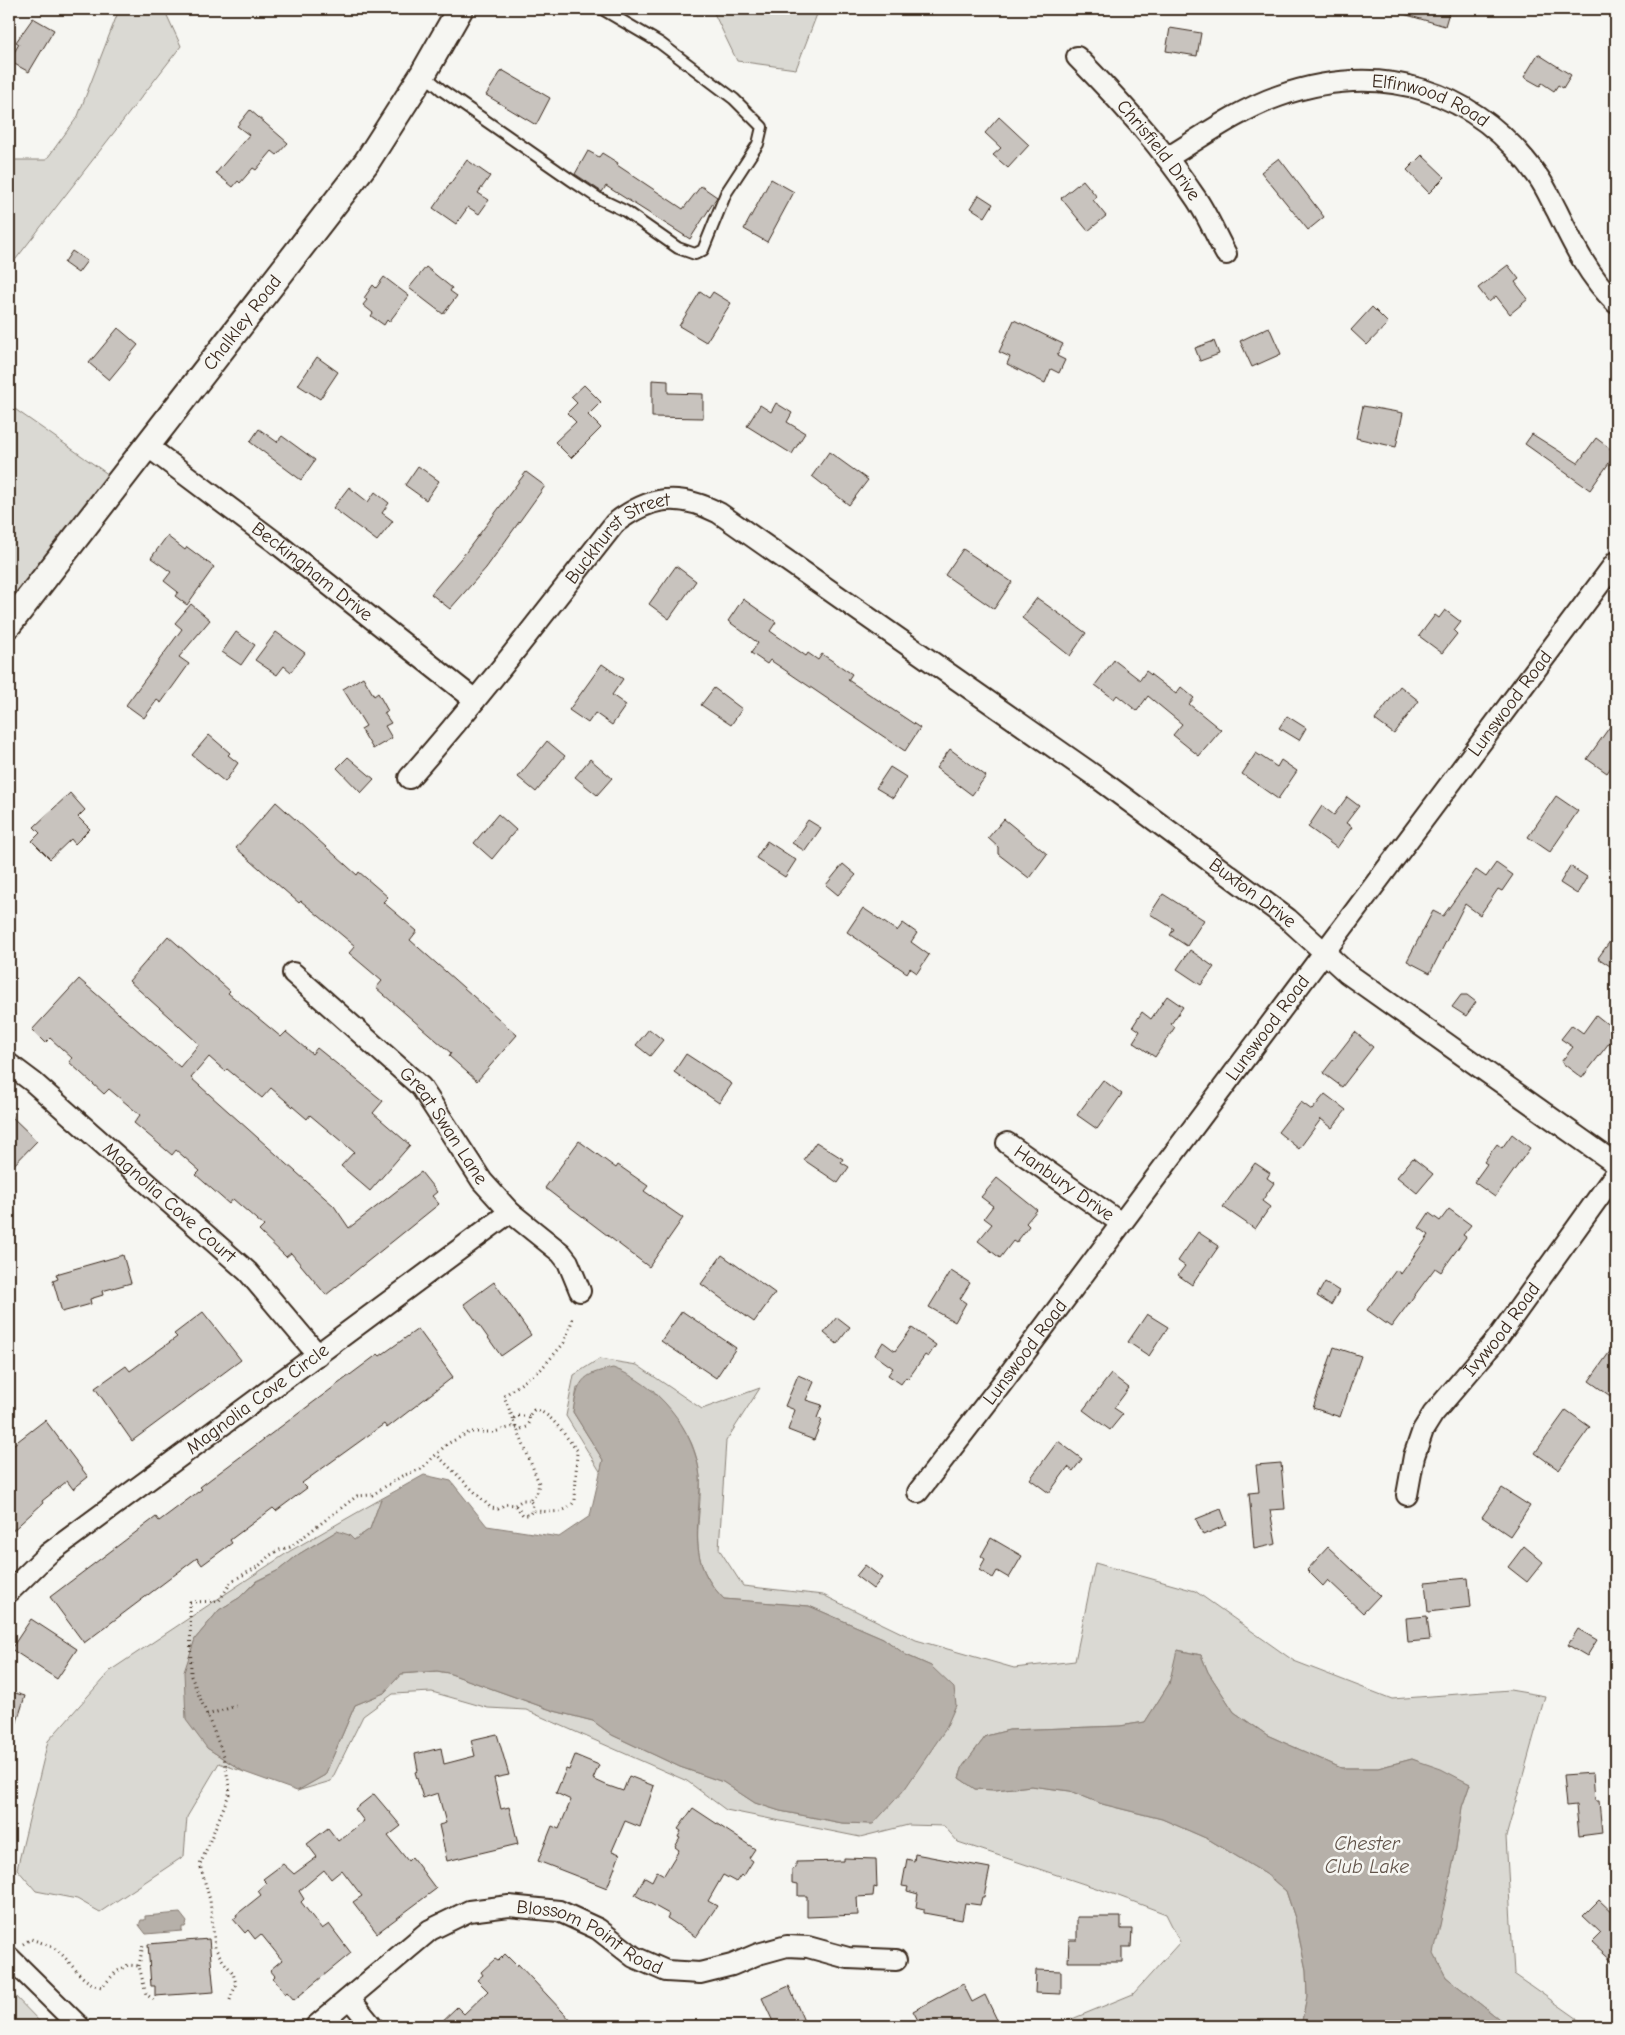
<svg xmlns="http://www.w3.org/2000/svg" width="1625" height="2035" viewBox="0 0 1625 2035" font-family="'Comic Neue',sans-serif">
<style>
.green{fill:#dad9d3;stroke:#8a8278}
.water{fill:#b6b0a9;stroke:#857a71}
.building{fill:#c8c3be;stroke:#3b2a1e}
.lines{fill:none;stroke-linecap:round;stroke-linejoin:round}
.service-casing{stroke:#3b2a1e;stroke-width:14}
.minor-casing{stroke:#3b2a1e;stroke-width:24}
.tertiary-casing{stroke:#3b2a1e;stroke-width:29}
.path{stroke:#3b2a1e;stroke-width:3;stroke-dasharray:1 4;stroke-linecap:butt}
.service{stroke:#f6f6f2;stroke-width:10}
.minor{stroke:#f6f6f2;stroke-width:20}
.tertiary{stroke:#f6f6f2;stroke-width:25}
.labels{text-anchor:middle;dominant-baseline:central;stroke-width:5;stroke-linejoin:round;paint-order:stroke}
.street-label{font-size:19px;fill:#3b2a1e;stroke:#f6f6f2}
.water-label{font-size:20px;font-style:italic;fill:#605248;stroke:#f6f6f2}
</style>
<rect width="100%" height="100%" fill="#f6f6f2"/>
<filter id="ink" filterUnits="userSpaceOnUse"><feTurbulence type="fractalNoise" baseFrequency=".02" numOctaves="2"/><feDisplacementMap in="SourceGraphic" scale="10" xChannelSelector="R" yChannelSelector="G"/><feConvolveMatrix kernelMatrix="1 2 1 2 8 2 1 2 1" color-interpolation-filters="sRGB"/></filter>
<g filter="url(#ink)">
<!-- green -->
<path class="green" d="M116,9H164L181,46L9,268L11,202L9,196V160H46L78,116L117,15Z
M712,9H819L796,69L737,61Z
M9,405L112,477L9,611Z
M599,1359L637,1365L702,1409L760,1388L726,1441L719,1549L743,1586L823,1595L916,1640L1014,1668L1075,1661L1095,1563L1195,1591L1294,1661L1392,1699L1510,1690L1545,1696L1506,1837L1514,1974L1588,2026H1508L1446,1977L1433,1954L1455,1854L1462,1807L1470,1784L1412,1759L1378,1768H1341L1267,1735L1234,1712L1208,1672L1201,1655L1178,1650L1169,1684L1145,1722L1120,1726L1009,1730L986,1736L963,1766L959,1778L975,1789L995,1790L1031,1786L1070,1791L1102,1804L1162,1819L1208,1839L1266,1874L1286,1891L1295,1918L1306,1970L1307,1996L1301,2026H1055L1133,1994L1180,1942L1166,1914L1108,1892L958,1842L944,1826L908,1825L860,1837L726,1810L687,1781L526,1710L488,1708L432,1692L393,1694L363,1716L331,1781L297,1791L325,1775L355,1705L384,1693L401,1674L437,1671L448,1673L554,1711L593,1721L612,1735L680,1767L723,1782L755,1803L780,1811L842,1823L872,1824C906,1787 935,1750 956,1705L931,1666L906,1655L883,1638L809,1606L724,1599C675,1550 713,1508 695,1453C688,1429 669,1409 653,1390L577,1388L573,1412L603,1460L601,1473L566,1416L574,1375Z
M381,1499L370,1529L354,1540L337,1531L299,1554L279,1570L256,1581L239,1598L219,1610L195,1639L193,1648L207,1748L244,1772L219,1763L187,1817L184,1856L100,1912L77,1899L36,1891L17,1869L48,1741L111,1670L290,1551Z
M9,1990L44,2026H9Z"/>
<!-- water -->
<path class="water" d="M613,1368C658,1384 694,1428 700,1476C701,1485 699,1494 699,1503C696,1543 694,1569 724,1599L809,1606L883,1638L906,1655L931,1666L954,1688L956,1705L945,1730L904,1790L873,1824L842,1823L780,1811L755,1803L723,1782L680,1767L612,1735L593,1721L554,1711L448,1673L437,1671L401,1674L384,1693L355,1705L325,1775L297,1791L244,1772L207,1748L186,1720L184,1672L195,1639L219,1610L239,1598L257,1581L279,1570L299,1554L337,1531L349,1535L354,1540L370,1529L381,1499L424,1475L451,1481L487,1526L559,1537L590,1516L603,1460L573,1412C578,1381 581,1374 613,1368Z
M1177,1650L1201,1655L1208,1672L1234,1712L1267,1735L1341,1768H1378L1412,1759L1441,1769L1470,1784L1462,1807L1455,1854L1434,1954L1446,1977L1508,2026H1301L1307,1996L1306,1970L1295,1918L1286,1891L1266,1874L1208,1839L1162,1819L1102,1804L1070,1791L1031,1786L995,1790L975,1789L959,1778L963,1766L986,1736L1009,1730L1120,1726L1145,1722L1169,1684Z
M180,1913L187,1922L185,1927H182V1931L146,1934L139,1925L141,1920H145V1916Z"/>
<!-- building -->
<path class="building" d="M1400,9H1450L1445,26L1400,13Z
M33,18L54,30L29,72L9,61L19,44L16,42Z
M1170,28L1201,33L1197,56L1166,51Z
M1538,54L1571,75L1563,88L1558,85L1554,91L1542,83L1540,86L1524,77Z
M502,70L550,98L536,125L486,95Z
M250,110L288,143L277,155L272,151L256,170L253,168L240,183L238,181L233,187L216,173L249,135L237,126Z
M999,117L1029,145L1008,168L993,155L1001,148L985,133Z
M588,151L599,157L602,153L618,163L617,165L683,209L701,186L717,197L690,239L606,186L602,192L575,174Z
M1422,155L1445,177L1429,193L1407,170Z
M1279,158L1324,217L1308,230L1261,172Z
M467,160L490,176L478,193L489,200L479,214L468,207L456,224L433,208Z
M771,179L794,192L767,242L744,229Z
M1083,180L1097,197L1093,200L1106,216L1088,231L1061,198Z
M979,195L993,204L985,217L971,208Z
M72,251L87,261L78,273L64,263Z
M1508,265L1519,279L1515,282L1528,299L1510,314L1496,296L1489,302L1478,288Z
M426,267L452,288L450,291L457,296L443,314L409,288Z
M384,277L409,296L389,322L387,320L384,325L371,316L373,313L363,305L367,300L364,298L373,285L376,288Z
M700,292L709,298L713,292L731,303L706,342L679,326Z
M1372,307L1388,323L1367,345L1351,330Z
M1014,320L1063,344L1057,356L1065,360L1059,373L1051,369L1045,383L1007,364L1010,357L999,352Z
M1269,327L1281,354L1252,367L1240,341Z
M118,328L138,345L109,380L89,363Z
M1214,341L1219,354L1200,361L1195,348Z
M317,357L338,372L320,399L298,385Z
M652,380L668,381V393L703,394V418L652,417Z
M584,385L601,402L588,415L601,428L571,458L555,442L576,422L567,413L577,403L571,397Z
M776,403L792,413L787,422L805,433L792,454L747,426L760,405L771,412Z
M1363,406L1403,413L1396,447L1356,438Z
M259,429L277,442L282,436L315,460L301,480L250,442Z
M1532,434L1578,463L1596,438L1616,453L1590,490L1525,444Z
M829,452L868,480L849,505L812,476Z
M418,466L439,481L426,500L405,485Z
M526,472L545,486L486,568L450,609L431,594L466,552Z
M349,487L368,502L375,492L389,503L382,513L393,521L377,541L333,508Z
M167,536L185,550L187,547L214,567L187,605L175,596L178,592L164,581L171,572L151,558Z
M963,549L1012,582L994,609L945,575Z
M676,566L696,581L669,619L649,604Z
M1037,598L1086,633L1070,656L1022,618Z
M743,599L776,622L770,631L806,656L808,653L818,660L822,654L852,674L848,680L920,728L905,751L770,660L767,664L751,653L758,643L728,621Z
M191,604L210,620L179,657L189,664L161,703L157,700L144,718L126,705L182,629L175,623Z
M1445,610L1461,622L1454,631L1457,634L1442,653L1419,636L1435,615L1439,618Z
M236,632L255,645L241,665L222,652Z
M276,632L305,653L291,672L284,666L277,675L255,660Z
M1114,660L1140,680L1146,671L1176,694L1181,687L1194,698L1189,704L1221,730L1199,756L1173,735L1182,724L1148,696L1137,711L1117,695L1114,699L1095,685Z
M602,664L623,679L612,695L626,705L612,725L595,713L588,723L569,710Z
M363,677L374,696L378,693L388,711L384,713L391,723L385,726L392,738L373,749L361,729L366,726L343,689Z
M1400,686L1419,701L1394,734L1375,720Z
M714,688L742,709L731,725L701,705Z
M1287,716L1306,728L1299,740L1279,728Z
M1616,718V760L1607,773L1587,759Z
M209,735L230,753L228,755L238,763L225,782L192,755Z
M547,741L565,756L536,792L518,777Z
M950,749L986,776L972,795L936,768Z
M1256,753L1277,767L1281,760L1297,771L1278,799L1242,774Z
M348,757L374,779L361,793L337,768Z
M590,759L612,778L597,795L575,777Z
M890,767L906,777L893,798L876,788Z
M70,793L85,810L78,817L90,829L75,844L71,839L50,859L32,841L40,833L34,827Z
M1556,796L1578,811L1550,852L1528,837Z
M1347,797L1359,806L1346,823L1352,827L1337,848L1308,827L1322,806L1334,815Z
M276,802L357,875L359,872L388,897L383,902L417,931L410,940L517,1035L477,1081L449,1056L451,1053L376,988L382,981L349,953L355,946L301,901L299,903L236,848Z
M498,814L516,830L492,859L474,843Z
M1004,819L1047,854L1029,878L998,854V847L988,838Z
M808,820L821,828L805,851L792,843Z
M767,841L796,860L785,877L756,858Z
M1496,863L1513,875L1502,891L1498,889L1480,915L1465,904L1430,973L1407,961L1433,911L1443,916L1476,870L1486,877Z
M843,864L856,875L838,895L826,885Z
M1570,866L1587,877L1577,894L1560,883Z
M1163,894L1204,920L1187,946L1170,935L1174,929L1150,914Z
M863,908L897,931L903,923L917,933L911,942L929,955L917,973L910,968L907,973L847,932Z
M1616,933V970L1598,958Z
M168,936L230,991L228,993L281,1037L286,1032L312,1054L317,1048L383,1101L373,1113L410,1145L370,1191L341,1166L354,1152L310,1115L307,1119L271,1088L262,1098L227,1069L225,1071L209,1057L191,1078L334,1206L349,1228L421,1172L437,1192L432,1196L439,1204L326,1295L291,1253L286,1257L259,1231L264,1226L233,1199L229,1204L196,1175L200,1171L176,1150L172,1155L134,1123L140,1115L109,1089L104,1094L69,1062L72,1058L50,1038L45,1043L32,1030L79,979L180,1067L199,1044L129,981Z
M1190,950L1214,967L1201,985L1177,969Z
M1461,995H1467L1476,1002L1466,1016L1452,1007Z
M1167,996L1183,1007L1171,1024L1175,1027L1155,1057L1133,1042L1140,1031L1133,1026L1142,1012L1151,1019Z
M1596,1015L1616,1031V1034L1582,1078L1561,1062L1573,1047L1561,1039L1572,1025L1583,1033Z
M649,1029L663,1040L650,1056L636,1045Z
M1355,1032L1373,1047L1342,1087L1323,1073Z
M686,1054L732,1084L719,1103L674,1072Z
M1103,1080L1122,1094L1097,1129L1077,1115Z
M1325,1094L1346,1110L1332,1128L1321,1119L1299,1149L1278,1132L1301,1102L1312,1110Z
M9,1114L37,1141L9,1170Z
M1512,1134L1530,1148L1495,1197L1474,1182L1487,1164L1484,1162L1497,1144L1502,1148Z
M579,1141L616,1168L618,1165L648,1186L644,1191L683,1218L649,1267L545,1188Z
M816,1142L843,1159L841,1162L849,1167L838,1183L804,1160Z
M1413,1158L1433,1174L1417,1193L1397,1177Z
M1255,1163L1270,1173L1267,1178L1274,1183L1262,1201L1270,1207L1255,1229L1223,1207Z
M997,1178L1037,1210L1026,1223L1029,1226L1016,1243L1013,1241L1000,1258L978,1241L992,1224L984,1218L993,1206L981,1197Z
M1449,1209L1471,1225L1463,1235L1466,1237L1441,1272L1435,1268L1391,1327L1367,1310L1396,1270L1401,1274L1429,1235L1419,1228L1429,1213L1440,1221Z
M1198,1232L1219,1246L1192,1285L1178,1275L1185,1266L1178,1261Z
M123,1255L131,1283L102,1291L103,1295L90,1299L91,1304L62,1312L53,1281L58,1279L56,1274Z
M722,1255L775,1293L754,1322L701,1284Z
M951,1271L970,1283L960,1299L966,1303L955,1322L929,1307Z
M494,1282L531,1335L501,1356L464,1304Z
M1325,1282L1339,1291L1331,1305L1317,1296Z
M682,1311L736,1348L716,1378L661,1341Z
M203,1312L241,1360L132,1441L95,1388L126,1366L130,1371L177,1337L174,1334Z
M1147,1314L1168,1327L1149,1356L1128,1342Z
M837,1317L850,1327L837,1344L824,1333Z
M912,1328L936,1345L928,1357L925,1355L908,1379L906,1377L901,1384L888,1375L893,1368L875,1355L883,1342L895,1351Z
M418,1329L453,1377L387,1428L384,1424L302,1483L307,1488L276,1511L273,1508L230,1540L232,1543L202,1565L197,1558L84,1643L50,1597L156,1517L159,1521L202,1489L200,1487L378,1354L380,1356Z
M1616,1343V1400L1589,1381Z
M1334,1347L1361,1356L1340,1417L1313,1408Z
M1111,1374L1129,1388L1114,1408L1123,1414L1110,1430L1083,1410Z
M798,1375L814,1382L806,1400L822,1405L817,1418L822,1420L814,1440L788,1430L795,1410L785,1406Z
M1566,1410L1590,1427L1559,1470L1535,1453Z
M45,1420L88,1477L73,1489L67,1481L42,1501L43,1503L9,1534V1448Z
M1058,1441L1082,1459L1073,1471L1068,1467L1049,1493L1030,1479Z
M1281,1463L1285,1509L1270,1510L1276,1544L1254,1549L1249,1493L1259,1492L1256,1465Z
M1502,1488L1530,1506L1510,1536L1482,1517Z
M1221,1509L1227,1525L1203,1535L1196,1519Z
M991,1538L1022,1556L1009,1578L997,1571L993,1578L979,1570L985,1559L981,1556Z
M1524,1546L1543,1562L1527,1582L1508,1567Z
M1328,1547L1380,1595L1363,1613L1328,1580L1323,1586L1307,1570Z
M865,1565L882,1578L873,1589L856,1576Z
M1468,1578L1471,1607L1428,1612L1425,1582Z
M1427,1616L1430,1640L1408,1642L1406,1618Z
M31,1619L77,1649L57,1679L11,1649Z
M1578,1629L1597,1640L1587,1656L1568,1645Z
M9,1691L25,1696L12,1738H9Z
M497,1734L509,1775L494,1778L501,1809L509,1807L518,1844L447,1861L439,1825L446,1823L438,1793L423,1798L415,1772L418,1771L415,1754L441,1748L444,1764L475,1756L471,1740Z
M575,1755L599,1765L593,1779L606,1785L623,1791L629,1776L654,1786L640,1827L625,1821L612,1851L620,1854L607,1888L538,1861L552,1826L559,1829L571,1800L556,1793L566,1769L569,1770Z
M1593,1773L1595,1801H1599L1602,1833L1579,1836L1576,1805L1566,1806L1563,1775Z
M374,1794L401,1826L388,1836L408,1861L412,1857L436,1889L377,1933L353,1902L362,1896L342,1870L331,1879L324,1870L299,1891L304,1899L301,1902L322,1929L329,1924L351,1953L294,2000L287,1992L285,1994L273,1978L275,1976L270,1970L282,1960L261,1934L255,1939L248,1930L245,1933L233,1919L237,1917L236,1915L261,1895L258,1891L267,1883L263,1879L283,1864L294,1874L317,1857L307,1844L328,1828L338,1841L364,1821L355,1809Z
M693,1808L755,1849L749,1858L753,1861L743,1877L741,1875L736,1882L723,1875L708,1901L717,1906L696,1937L667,1918L669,1914L635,1895L645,1877L652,1881L657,1871L664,1875L679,1850L675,1847L680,1838L678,1837L681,1831L678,1829Z
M915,1854L990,1868L984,1897H982L980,1905L965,1903L962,1920L924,1913V1909L916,1907L918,1894L907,1891L908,1887L902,1886L907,1859L914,1861Z
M844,1858L876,1859L877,1888L874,1887L873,1896L857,1897L858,1915L807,1917V1896H798V1884L792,1883V1869L796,1868V1862L844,1861Z
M1599,1900L1616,1916V1964L1592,1942L1601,1933L1583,1916Z
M1077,1917H1121V1929H1132L1131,1947H1122V1962H1068L1069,1940H1077Z
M209,1939L214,1992L155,1996V1986H151L148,1944Z
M505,1954L517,1966L518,1964L576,2026H437L457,2007L464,2014L488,1991L477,1980L483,1975L481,1972L495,1959L498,1961Z
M1036,1970L1061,1971V1994L1035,1993Z
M963,1984L972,2002L985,1995L1000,2026H921L913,2011Z
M789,1986L806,2026H775L762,1998Z"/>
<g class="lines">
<defs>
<path id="service" d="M423,74L443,91L571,180L598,198L625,211L678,248L695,254L703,250L726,193L758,144L762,127L734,99L660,43L602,9"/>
<g id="minor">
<path id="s1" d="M1077,57C1120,101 1161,146 1195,197C1207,214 1216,236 1226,254"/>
<path id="s2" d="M1167,158C1203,136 1239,110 1279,96C1382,60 1476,89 1539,178C1546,188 1551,200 1557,211C1573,244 1589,277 1616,303"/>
<path id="s3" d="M146,445L275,542L475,700"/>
<path id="s4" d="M409,778C482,696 547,609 615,523C650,496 679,492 719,513L1095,776L1288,919L1347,973L1616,1164"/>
<path id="s5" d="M293,973L421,1087L482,1181L510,1212L561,1253L568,1262L580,1291"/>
<path id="s6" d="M9,1064L33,1082L248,1272L318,1355"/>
<path id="s7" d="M1007,1143L1121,1223"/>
<path id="s8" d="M918,1492L1003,1382L1616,562"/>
<path id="s9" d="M1407,1495L1414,1456L1423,1430L1433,1414L1497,1339L1616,1173"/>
<path id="s10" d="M9,1592L48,1554L510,1212"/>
<path d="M9,1957L79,2026"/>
<path d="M350,1999L372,2026"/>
<path id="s11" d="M316,2026L430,1930L469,1911L509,1906L559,1911L598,1929L634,1957L666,1971L700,1973L732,1965L758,1954L787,1946L808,1947L848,1958L896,1960"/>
</g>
<g id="tertiary">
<path id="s12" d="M9,624L366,163L423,74L460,9"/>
</g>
</defs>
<!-- service casing -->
<use href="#service" class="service-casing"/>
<!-- minor casing -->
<use href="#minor" class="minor-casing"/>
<!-- tertiary casing -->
<use href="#tertiary" class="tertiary-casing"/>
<!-- path -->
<path class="path" d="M529,1416H516L513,1419L539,1483L537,1494L529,1500L533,1504L532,1511
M513,1419L504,1396L541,1369L564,1343L573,1318
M515,1505L523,1500H529
M207,1715L236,1706
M23,1944L31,1939C39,1942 50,1945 57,1950C73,1963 80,1983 102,1987L116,1972L128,1965L139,1966L146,1994L155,2001
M139,1966L143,1944
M230,2000L236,1984L233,1973L223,1961L215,1948L210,1900L200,1865L230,1792L224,1756L191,1676L190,1602L219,1601L232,1581L259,1566L269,1556L279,1550L290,1547L357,1496L372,1495L402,1476L421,1469L447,1444L470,1432H494L512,1427L521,1429L527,1427L530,1422L529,1416L534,1410C550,1410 566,1438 577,1450L575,1500C566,1516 548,1511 532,1511L529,1515H523L515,1505L505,1504L498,1509L491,1508L437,1455"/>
<!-- service -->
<use href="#service" class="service"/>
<!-- minor -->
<use href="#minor" class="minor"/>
<!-- tertiary -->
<use href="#tertiary" class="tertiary"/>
</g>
</g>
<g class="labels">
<!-- street labels -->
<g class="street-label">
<text stroke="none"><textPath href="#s2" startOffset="285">Elfinwood Road</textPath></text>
<text stroke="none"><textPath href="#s1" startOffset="124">Chrisfield Drive</textPath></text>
<text stroke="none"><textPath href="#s12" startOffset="381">Chalkley Road</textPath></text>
<text stroke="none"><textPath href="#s4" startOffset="321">Buckhurst Street</textPath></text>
<text stroke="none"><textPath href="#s3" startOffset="209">Beckingham Drive</textPath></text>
<text stroke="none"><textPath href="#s8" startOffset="986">Lunswood Road</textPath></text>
<text stroke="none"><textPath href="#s4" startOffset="1095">Buxton Drive</textPath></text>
<text stroke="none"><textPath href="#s8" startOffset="581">Lunswood Road</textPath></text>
<text stroke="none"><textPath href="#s5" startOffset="216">Great Swan Lane</textPath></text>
<text stroke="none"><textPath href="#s7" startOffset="70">Hanbury Drive</textPath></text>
<text stroke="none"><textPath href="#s6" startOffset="212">Magnolia Cove Court</textPath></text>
<text stroke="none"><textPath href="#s9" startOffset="195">Ivywood Road</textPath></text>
<text stroke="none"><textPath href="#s8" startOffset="176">Lunswood Road</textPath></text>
<text stroke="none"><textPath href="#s10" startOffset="315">Magnolia Cove Circle</textPath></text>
<text stroke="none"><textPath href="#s11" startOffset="321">Blossom Point Road</textPath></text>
</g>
<!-- water labels -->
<g class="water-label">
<text x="1367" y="1843">Chester<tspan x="1367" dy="23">Club Lake</tspan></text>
</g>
</g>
<!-- margin -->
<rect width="1625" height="2035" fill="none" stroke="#f6f6f2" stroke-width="30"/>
<rect x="15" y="15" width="1595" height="2005" fill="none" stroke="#3b2a1e" stroke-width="2" filter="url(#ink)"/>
</svg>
